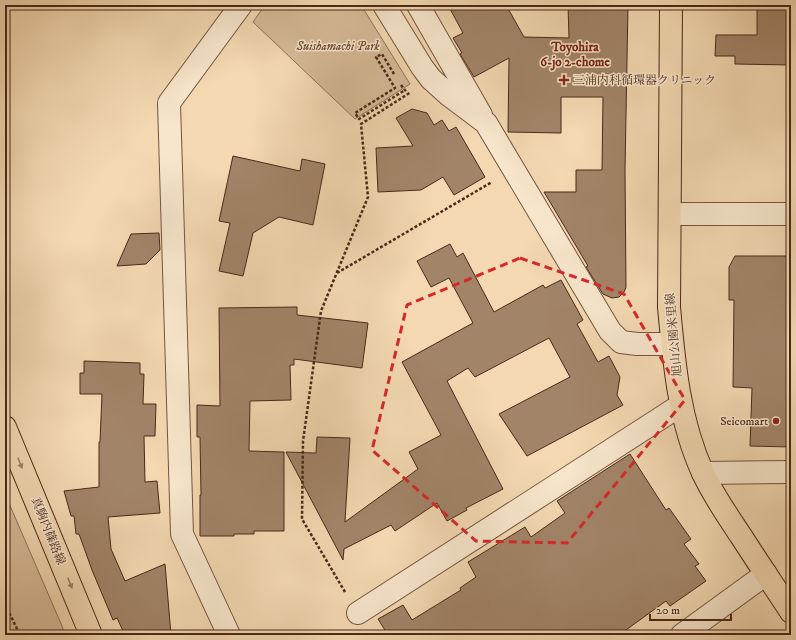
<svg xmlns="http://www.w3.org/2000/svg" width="796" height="640" viewBox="0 0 796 640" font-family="'IM FELL DW Pica','Noto Serif JP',serif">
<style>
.green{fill:#d6ba97;stroke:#907158}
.building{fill:#a28469;stroke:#4b281a}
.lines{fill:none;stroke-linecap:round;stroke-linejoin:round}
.street-casing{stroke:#755440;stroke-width:24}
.primary-casing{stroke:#4b281a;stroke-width:24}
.path{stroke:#4b281a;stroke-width:2.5;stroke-dasharray:3 2;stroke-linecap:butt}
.street{stroke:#f7e6cc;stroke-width:22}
.primary{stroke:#f3d8b1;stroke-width:22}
.oneway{fill:#9f8066}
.marked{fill:none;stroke:#d62828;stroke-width:3;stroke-dasharray:8 5;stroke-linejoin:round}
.poi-dot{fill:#8f2418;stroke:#f7e6cc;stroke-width:1.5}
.labels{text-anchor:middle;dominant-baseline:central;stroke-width:3;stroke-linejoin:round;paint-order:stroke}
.park-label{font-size:12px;font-style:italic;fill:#674533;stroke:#f7e6cc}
.poi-label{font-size:12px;fill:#4b281a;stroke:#f7e6cc;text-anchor:start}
.street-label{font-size:12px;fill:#4b281a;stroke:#f7e6cc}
.neighbourhood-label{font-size:13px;font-weight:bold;fill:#7a1f14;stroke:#f7e6cc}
</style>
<rect width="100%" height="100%" fill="#f3d8b1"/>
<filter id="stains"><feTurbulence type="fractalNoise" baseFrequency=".005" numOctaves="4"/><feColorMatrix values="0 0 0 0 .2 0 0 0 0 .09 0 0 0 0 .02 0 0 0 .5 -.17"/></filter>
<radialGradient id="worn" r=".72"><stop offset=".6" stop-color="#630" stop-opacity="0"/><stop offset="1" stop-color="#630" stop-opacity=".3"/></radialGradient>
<!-- green -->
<path class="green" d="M265,5H361L410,84L355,119L253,22Z
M5,494L62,626L65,635H5Z"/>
<!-- building -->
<path class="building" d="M448,5H506L524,37L569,38L568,5H628L625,170L626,287L624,292L619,297L612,298L603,294L586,267L588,266L544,192H576V170H602L603,97H561V133L508,132L509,58L474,77L460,54L462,53L453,38L463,33Z
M757,5H788V36H791V65L735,64V56H715L716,35H757Z
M412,109L427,113L434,125L442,120L449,131L456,127L485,177L454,195L443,177L421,190L378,192L376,148L413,146L396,118Z
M233,156L300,171L302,159L325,164L313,225L279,217L253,233L243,276L219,271L230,223L219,221Z
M159,233L160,250L146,264L117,266L131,234Z
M450,244L457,257L463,253L494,312L543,285L545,288L561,280L583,320L577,324L598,362L609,356L620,377L617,395L623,405L527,456L499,414L570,377L549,338L475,377L468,368L447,381L503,489L466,508L467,510L447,521L437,503L395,531L391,525L344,549L343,560L286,452L316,453L317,437L350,438L345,522L418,469L409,452L441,435L402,362L473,323L449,278L431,287L417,261Z
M735,256H791V447L750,446L752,388L733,387L734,300H729V267Z
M297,307V315L368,323L362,368L294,359V365H290L291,400L250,401L249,451L284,452V531H254V534H234V536H200V495H201L200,437H197V405L220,406L219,308Z
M84,361L140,363V374H144L143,404H156L155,436H144L145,482L157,481L160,513L108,517L111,549L125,581L165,564L171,635H125L117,618L113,620L92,570L79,534H76L74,516H71L64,491L99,487V442H100L102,394H80V373H84Z
M630,454L666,510L669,508L691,539L684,544L699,564L695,566L706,581L670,606L666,601L619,635H388L378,619L403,605L412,620L461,590L460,588L476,577L468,562L525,527L531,537L565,513L557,501Z"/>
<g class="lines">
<defs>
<path id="street" d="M384,5L422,67L431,79L450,96L486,123L610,331L621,342L637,344H672
M418,5L481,115
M670,214H791
M703,473L791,472
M358,613L681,405
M229,635L182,534L169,103L241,5
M682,635L766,574"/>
<path id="primary" d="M671,5L669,307C674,363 679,421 703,473C713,495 727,515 741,536C757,561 774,586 791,612
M5,427L91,635"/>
</defs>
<!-- street casing -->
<use href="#street" class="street-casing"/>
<!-- primary casing -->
<use href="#primary" class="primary-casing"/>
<!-- path -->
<path class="path" d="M394,74L382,54L376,57L395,88L355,113L359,119L405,90
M401,85L408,94
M337,273L492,182
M345,592L302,519L303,441L321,311L368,197L361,124L411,92
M5,604L20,635"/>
<!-- street -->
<use href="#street" class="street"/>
<!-- primary -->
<use href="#primary" class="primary"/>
</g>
<!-- one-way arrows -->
<defs><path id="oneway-solid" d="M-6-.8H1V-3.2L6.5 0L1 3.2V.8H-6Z"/></defs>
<g class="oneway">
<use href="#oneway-solid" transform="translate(20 463) rotate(68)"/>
<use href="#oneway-solid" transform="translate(70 583) rotate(68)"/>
</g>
<!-- marked area -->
<path class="marked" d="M520,258L624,294L685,400L567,543L476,541L372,450L407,305Z"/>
<!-- markers -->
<g class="poi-dot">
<path d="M562 74h4v4h4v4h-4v4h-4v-4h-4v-4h4z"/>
<circle cx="776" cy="421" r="4"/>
</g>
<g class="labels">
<!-- park labels -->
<g class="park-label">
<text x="338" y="46">Suishamachi Park</text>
</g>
<!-- poi labels -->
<g class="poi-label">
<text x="573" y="80">三浦内科循環器クリニック</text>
<text x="768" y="421" text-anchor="end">Seicomart</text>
</g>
<!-- street labels -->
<g class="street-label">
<text transform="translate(674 335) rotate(-95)">旭山公園米里線</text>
<text transform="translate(48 531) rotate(68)">真駒内篠路線</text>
</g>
<!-- neighbourhood labels -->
<g class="neighbourhood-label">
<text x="575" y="47">Toyohira<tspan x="575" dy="15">6-jo 2-chome</tspan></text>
</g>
</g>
<!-- margin -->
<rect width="796" height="640" fill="none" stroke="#f3d8b1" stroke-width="20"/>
<rect x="6" y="6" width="784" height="628" fill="none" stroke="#4b281a" stroke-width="2"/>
<rect x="10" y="10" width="776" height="620" fill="none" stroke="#4b281a"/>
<!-- scale -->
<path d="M650 614v6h81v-6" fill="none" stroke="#4b281a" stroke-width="2"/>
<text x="656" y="614" font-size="12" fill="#4b281a" stroke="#f7e6cc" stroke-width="3" paint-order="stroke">20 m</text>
<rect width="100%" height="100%" filter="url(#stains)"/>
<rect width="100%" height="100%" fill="url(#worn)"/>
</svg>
